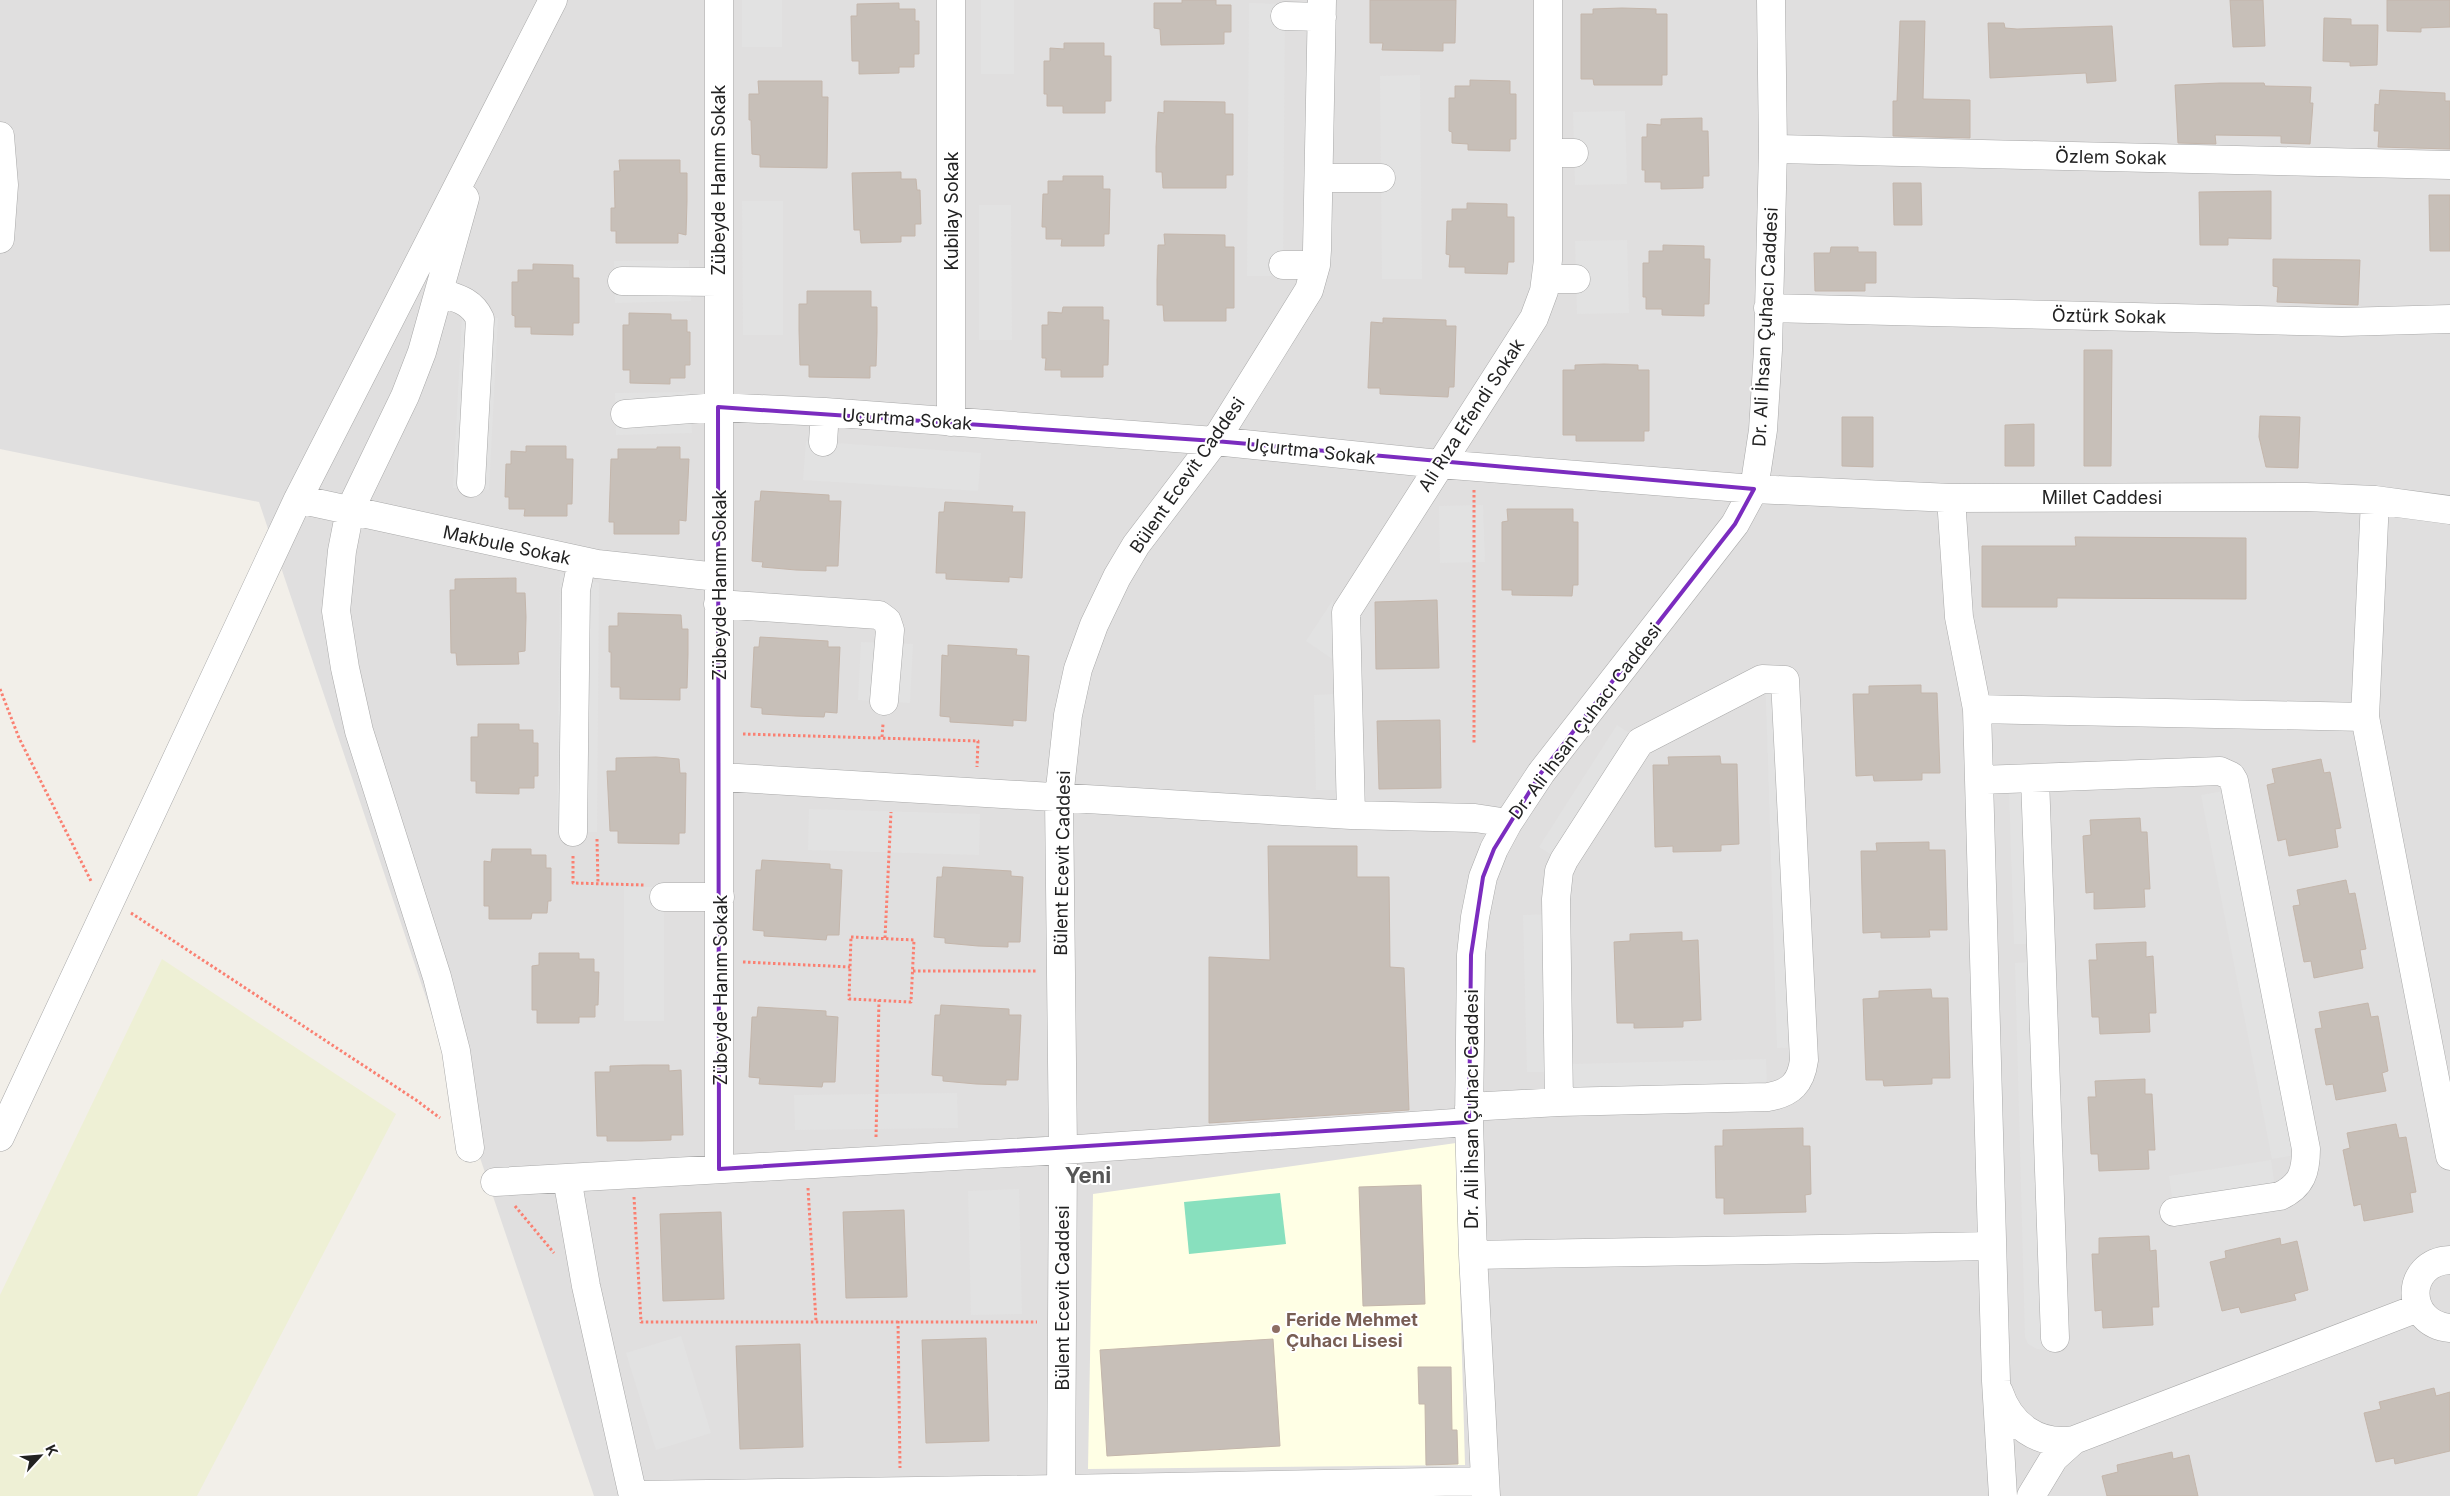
<svg xmlns="http://www.w3.org/2000/svg" width="2450" height="1496" viewBox="0 0 2450 1496" font-family="Inter,sans-serif">
<style>
.residential{fill:#e0dfdf}
.education{fill:#ffffe5}
.farmland{fill:#eef0d5}
.pitch{fill:#88e0be}
.parking{fill:#e2e2e2}
.building{fill:#c7bfb8;stroke:#c4b6ab}
.lines{fill:none;stroke-linecap:round;stroke-linejoin:round}
.minor-casing{stroke:#a9a9a9;stroke-width:29}
.path{stroke:#fa8072;stroke-width:3;stroke-dasharray:2.5 2.5;stroke-linecap:butt}
.minor{stroke:#fff;stroke-width:28}
.marked{fill:none;stroke:#7b2cbf;stroke-width:4;stroke-linejoin:round}
.education-dot{fill:#8d6e63;stroke:#fff;stroke-width:2}
.labels{text-anchor:middle;dominant-baseline:central;stroke-width:4;stroke-linejoin:round;paint-order:stroke}
.street-label{font-size:18px;fill:#222;stroke:#fff}
.education-label{font-size:18px;font-weight:bold;fill:#785e54;stroke:#fff;text-anchor:start}
.district-label{font-size:22px;font-weight:bold;fill:#555;stroke:#fff}
</style>
<rect width="100%" height="100%" fill="#f2efe9"/>
<!-- residential -->
<path class="residential" d="M0,0H2450V1496H594L259,502L0,449Z"/>
<!-- education -->
<path class="education" d="M1456,1143L1465,1465L1088,1469L1093,1194Z"/>
<!-- farmland -->
<path class="farmland" d="M162,959L396,1114L197,1496H0V1295Z"/>
<!-- pitch -->
<path class="pitch" d="M1280,1193L1286,1244L1189,1254L1184,1202Z"/>
<!-- parking -->
<path class="parking" d="M742,0H782V47H742Z
M981,0H1014V74H981Z
M1249,3L1285,4L1283,276H1247Z
M1420,75L1422,279H1382L1380,76Z
M1625,111L1627,184L1575,185L1573,112Z
M742,201H783V335H743Z
M979,205H1011L1012,340H979Z
M1627,240L1629,313L1577,314L1575,241Z
M689,260L691,301L615,303L614,261Z
M462,316L498,318L489,490L453,488Z
M690,392L692,433L616,435L615,393Z
M806,441L981,453L978,491L803,480Z
M1483,505L1485,562L1440,563L1439,506Z
M560,573L599,583L597,832H557Z
M1333,600L1334,660L1306,641Z
M861,642L913,644L910,703L858,700Z
M1765,670L1796,671L1805,1047L1777,1048Z
M1336,694L1338,790H1316L1314,695Z
M1617,725L1637,738L1560,860L1539,847Z
M2009,791H2024L2030,944H2014Z
M2224,791L2295,1155L2272,1159L2201,795Z
M809,809L980,814L979,855L808,850Z
M624,887H664V1021H624Z
M1551,914L1555,1072H1527L1523,915Z
M2033,962L2046,1350L2037,1349L2028,1344L2025,1337L2015,963Z
M1766,1059L1767,1089L1573,1095L1572,1064Z
M957,1093L958,1128L795,1130L794,1095Z
M2271,1160L2275,1188L2173,1204L2169,1176Z
M1019,1189L1022,1314L971,1315L968,1191Z
M681,1336L711,1433L656,1450L626,1353Z"/>
<!-- building -->
<path class="building" d="M1182,0H1216V5H1231V32H1224V44L1161,45L1160,29L1154,28V3H1182Z
M1370,0H1456L1455,43H1443V51L1382,50L1383,43H1370Z
M2230,0H2263L2265,46L2233,47Z
M2387,0H2450V27L2421,28V32L2387,31Z
M899,3V9H915V21H919V54H914V67H899V73L859,74V61H852L851,16H857V4Z
M1622,8L1656,9V14H1667V75H1662V85H1594L1593,79H1581V14H1593V9Z
M2324,18L2351,19V25H2378L2377,65L2350,66V62L2323,61Z
M1900,21H1925L1923,99L1970,100V138L1893,136V101H1897Z
M1988,23H2004L2005,28L2017,29L2112,26L2116,81L2087,83L2086,73L1990,78Z
M1064,43H1104V56H1111V101H1105V113H1063V106H1047V94H1044V61H1050V48L1064,49Z
M1470,80L1510,81V94H1516V139H1510V151L1468,150V144L1452,143V132L1449,131V98H1455V86H1470Z
M758,81H822V97H828L827,168L760,167V155L752,154L751,120H749V94H759Z
M2220,83H2264L2265,86L2311,87L2310,103H2313L2310,144L2281,143V136L2215,135L2216,144L2178,143L2175,85Z
M2380,90L2445,93V101H2450V149L2378,147L2379,131H2374L2375,104L2379,105Z
M1164,101L1225,102V114H1233V175H1226V188H1163L1162,172H1156V147L1158,112L1164,113Z
M1702,118V131H1708L1709,176H1703V188L1661,189V182H1645V170H1642V137H1647V124L1661,125V119Z
M619,160H680V173H687V201L686,235L678,233V243H616V231H611V208H615L614,171H620Z
M901,172V179H916L917,190H920L921,224H915V236H901V242L861,243L860,230H854L852,173Z
M1063,176H1103V189H1110L1109,234H1104V246H1061L1062,239H1046V227H1042L1043,194H1048V181H1063Z
M1893,183H1921L1922,225H1894Z
M2271,191V239L2228,238V245H2200L2199,192Z
M2429,195H2450V251H2430Z
M1467,203L1507,204V217H1514V262H1508L1507,274L1465,273V267H1449L1450,255L1446,254L1447,221H1452V209H1467Z
M1164,234L1225,235V247H1234V308H1226V321H1164L1163,305H1157V280L1158,245H1165Z
M1663,245L1704,246V259H1710L1709,304H1704V316L1662,315V309H1646V297H1643V263H1649V251H1663Z
M1831,247H1858V252H1876V283H1865V291H1815L1814,253H1830Z
M2273,259L2360,260L2358,305L2277,302L2278,287L2273,286Z
M533,264L573,265V278H579V323H573V335L531,334V327H515V316L512,315V282H518V270H533Z
M807,291H871V307H877V332L876,366H870V378L809,377V365H800L799,330V304H807Z
M1063,307H1103V320H1109L1108,365H1103V377H1061V370H1045L1046,358H1042V325H1048V312L1062,313Z
M629,313L671,314V320H687V332H690V365H685V378H670V384L630,383V370H623V325H629Z
M1383,318L1446,320V326H1456L1454,387H1449L1448,397L1380,394V388H1368L1371,322L1383,323Z
M2084,350H2112L2111,466H2084Z
M1604,364L1638,365V370H1649V431H1644V441H1576V435H1563V370H1575V365Z
M2260,416L2300,417L2298,468L2266,467L2259,437Z
M1842,417H1873V467L1842,466Z
M2034,424V466H2005V425Z
M526,446H566V459H573L572,504H567V516H524L525,509H509V497H505L506,464H511V451L526,452Z
M657,447H680V459H689L686,521L679,520V534H614V522H609L611,459H618V449H657Z
M761,491L829,495V501H841L838,566H826V571L796,570L762,567L763,562L752,561L755,501H760Z
M945,502L1013,506L1012,512H1025L1022,578L1009,577V582L946,579V573H936L939,512H944Z
M1507,509H1573V522H1578V585H1573L1572,596L1512,595V590H1502V522L1508,521Z
M2075,537L2246,538V599L2057,598V607H1982V546H2076Z
M516,578V593H525L526,617L525,651L518,652L519,664L457,665L456,653H451L450,590H455V579Z
M1437,600L1439,668L1376,669L1375,602Z
M618,613L681,615L682,629H688V654L687,688H680V700L620,699V687H611V652H609V626H618Z
M760,637L828,641V647H840L837,713L825,712L824,717L795,716L762,714V708L751,707L754,647H759Z
M948,645L1017,649L1016,655L1029,656L1026,721L1013,720V726L984,724L950,722V717L940,716L942,655L948,656Z
M1921,685V693H1937L1940,773H1922V780L1874,781L1873,775L1856,776L1853,694H1869V686Z
M1440,720L1441,788L1379,789L1377,721Z
M478,724H519V730H533V743H538V776H534V788H519V794L476,793V781H471V737H478Z
M1720,756L1721,764H1737L1739,844L1721,845V851L1673,852V846L1655,847L1653,765H1669L1668,757Z
M656,757L679,759L680,773H686L685,833H679V844L618,843V831H610L607,771H616V758Z
M2321,759L2324,773L2330,772L2341,828L2335,829L2338,847L2289,856L2286,839L2278,841L2267,785L2275,783L2272,769Z
M2140,818L2141,832H2147L2150,889H2144L2145,907L2094,909V892L2086,893L2083,836L2091,835L2090,820Z
M1929,842V850H1945L1947,930H1929L1930,937L1881,938V932L1863,933L1861,851H1877L1876,843Z
M1268,846H1357V877H1389L1390,967L1404,968L1409,1110L1209,1123V957L1270,960Z
M492,849H531V855H546V868H551V901H548L547,913H532L531,919H489V906H484V861L491,862Z
M762,860L830,864V869L842,870L839,935H827L826,940L797,938L764,936V931L753,930L756,870H761Z
M943,867L1011,871V876L1023,877L1020,942H1008V947L978,946L945,943V938L934,937L937,877H942Z
M2346,880L2349,894L2355,893L2366,949L2360,950L2363,968L2314,978L2311,961L2304,962L2293,906L2300,905L2297,890Z
M1682,932V941L1698,940L1701,1020L1683,1021V1027L1634,1028V1023H1617L1614,942L1630,941V934Z
M2146,942V957L2153,956L2156,1013H2149L2150,1032L2100,1034L2099,1017H2092L2089,960H2097L2096,944Z
M539,953H579V959H594V972H599L598,1005H595V1017H579V1023H537V1010H532V966L539,965Z
M1931,989L1932,998H1948L1950,1078H1932V1084L1884,1086L1883,1080H1866L1863,999L1879,998V991Z
M2368,1003L2371,1017L2378,1016L2388,1071L2382,1073L2386,1091L2336,1100L2333,1084L2326,1085L2315,1029L2322,1028L2319,1012Z
M941,1005L1009,1009V1015H1021L1018,1080H1006V1085L976,1084L943,1081V1076L932,1075L935,1015H940Z
M758,1007L826,1011V1016L838,1017L835,1082H823L822,1087L759,1084L760,1078L749,1077L752,1017H757Z
M643,1065H669V1071L681,1070L683,1135H671V1140L641,1141H607V1136H597L595,1072H610V1066Z
M2145,1079V1094H2152L2155,1150H2148L2149,1169L2099,1171L2098,1154H2091L2088,1097H2096L2095,1081Z
M2396,1124L2399,1138L2406,1137L2416,1192L2410,1193L2413,1212L2364,1221L2361,1204L2354,1206L2343,1150L2350,1148L2347,1133Z
M1803,1128V1146H1810L1811,1194L1805,1195L1806,1212L1724,1214V1198H1716L1715,1146H1723V1130Z
M1421,1185L1425,1304L1363,1306L1359,1187Z
M904,1210L907,1297L846,1298L843,1212Z
M721,1212L724,1299L663,1301L660,1214Z
M2149,1236L2150,1251L2156,1250L2159,1307H2152L2153,1325L2103,1328L2102,1310L2095,1311L2092,1254H2099V1238Z
M2280,1238L2281,1245L2297,1241L2308,1290L2294,1294L2296,1300L2241,1313L2239,1307L2222,1311L2210,1262L2226,1258L2225,1251Z
M986,1338L989,1441L926,1443L922,1340Z
M1273,1339L1280,1446L1107,1456L1100,1350Z
M800,1344L803,1447L740,1449L736,1346Z
M1418,1367H1451L1452,1430H1457L1458,1464L1426,1465L1425,1404H1419Z
M2434,1388L2436,1396L2450,1392V1451L2395,1464L2394,1458L2376,1462L2364,1413L2381,1409L2379,1402Z
M2172,1452L2173,1459L2189,1455L2198,1496H2107L2102,1476L2118,1472L2117,1465Z"/>
<g class="lines">
<defs>
<path id="minor" d="M951,0V422
M1285,16L1322,17
M0,136L4,185L0,239
M1773,149L2450,165
M1548,153H1574
M1319,178H1381
M465,198L422,352L405,396L350,510L342,551L336,611L345,668L359,731L437,977L456,1051L470,1148
M1283,265H1316
M1546,279H1576
M622,281L718,282
M439,292C457,298 472,301 480,319L471,483
M1768,308L2342,322L2450,319
M625,414L718,407L825,412L1215,441L1439,464L1754,489L1951,498L2306,497L2375,500L2450,510
M823,442L825,412
M1951,498L1959,617L1977,709L1996,1381L2003,1496
M298,499L597,564L718,577
M2375,500L2365,717L2450,1156
M718,604L879,615L887,621L890,630L884,701
M1977,709L2365,717
M721,777L1351,815L1475,818L1508,823
M2035,778L2055,1338
M1980,780L2220,771L2231,776L2234,781L2306,1149C2306,1171 2302,1186 2280,1196L2174,1212
M1351,815L1346,612L1534,318L1544,291L1548,260V0
M573,832L576,590L582,561
M664,897H720
M1469,1107L1559,1102L1768,1097C1791,1093 1801,1083 1804,1060L1785,680L1762,679L1640,742L1564,860L1559,871L1556,899L1559,1102
M0,1137L298,499L553,0
M719,1169V0
M567,1178L586,1286L633,1496
M495,1182L1063,1150L1469,1122
M1473,1255L1992,1246
M2450,1260C2404,1262 2404,1324 2450,1328
M1999,1392C2010,1425 2038,1446 2074,1440
M633,1495L1061,1489L1485,1481
M1061,1496L1063,1150L1059,798L1068,715L1078,669L1094,625L1117,577L1136,545L1215,441L1309,290L1316,265L1317,250L1322,0
M1486,1496L1473,1255L1469,1122L1471,955L1475,917L1483,877L1494,849L1508,823L1541,773L1735,524L1754,489L1763,430L1768,350L1773,149L1771,0
M2031,1496L2054,1458L2074,1440L2418,1308"/>
</defs>
<!-- minor casing -->
<use href="#minor" class="minor-casing"/>
<!-- path -->
<path class="path" d="M1474,490V743
M0,689L19,738L91,881
M743,734L978,741L977,767
M882,737L883,724
M597,839L598,883
M573,856V883L644,885
M131,913L416,1100L440,1118
M851,937L914,940L911,1002L849,999Z
M885,938L891,812
M743,962L850,967
M913,971H1037
M876,1137L879,1000
M808,1188L816,1321
M634,1197L641,1322H1037
M515,1206L554,1253
M898,1321L900,1468"/>
<!-- minor -->
<use href="#minor" class="minor"/>
</g>
<!-- marked area -->
<path class="marked" d="M718,407L1215,441L1754,489L1735,524L1541,773L1494,849L1483,877L1471,955L1469,1122L719,1169Z"/>
<!-- markers -->
<circle class="education-dot" cx="1276" cy="1329" r="5"/>
<g class="labels">
<!-- street labels -->
<g class="street-label">
<text transform="translate(2111 157) rotate(1)">Özlem Sokak</text>
<text transform="translate(718 180) rotate(-90)">Zübeyde Hanım Sokak</text>
<text transform="translate(951 211) rotate(-90)">Kubilay Sokak</text>
<text transform="translate(2109 316) rotate(1)">Öztürk Sokak</text>
<text transform="translate(1765 327) rotate(-87)">Dr. Ali İhsan Çuhacı Caddesi</text>
<text transform="translate(1471 415) rotate(-57)">Ali Rıza Efendi Sokak</text>
<text transform="translate(907 419) rotate(4)">Uçurtma Sokak</text>
<text transform="translate(1311 451) rotate(6)">Uçurtma Sokak</text>
<text transform="translate(1187 475) rotate(-55)">Bülent Ecevit Caddesi</text>
<text x="2102" y="497">Millet Caddesi</text>
<text transform="translate(507 545) rotate(12)">Makbule Sokak</text>
<text transform="translate(719 585) rotate(-90)">Zübeyde Hanım Sokak</text>
<text transform="translate(1585 721) rotate(-53)">Dr. Ali İhsan Çuhacı Caddesi</text>
<text transform="translate(1062 863) rotate(-89)">Bülent Ecevit Caddesi</text>
<text transform="translate(720 990) rotate(-90)">Zübeyde Hanım Sokak</text>
<text transform="translate(1471 1109) rotate(-90)">Dr. Ali İhsan Çuhacı Caddesi</text>
<text transform="translate(1062 1298) rotate(-90)">Bülent Ecevit Caddesi</text>
</g>
<!-- education labels -->
<g class="education-label">
<text x="1286" y="1319">Feride Mehmet<tspan x="1286" dy="21">Çuhacı Lisesi</tspan></text>
</g>
<!-- district labels -->
<g class="district-label">
<text x="1088" y="1175">Yeni</text>
</g>
</g>
<!-- north arrow -->
<g transform="translate(40 1456) rotate(64)" stroke="#ffffff" stroke-width="4" paint-order="stroke">
<path d="M0-4L9 19L0 12L-9 19Z" fill="#222222"/>
<text y="-8" font-size="14" font-weight="bold" text-anchor="middle" fill="#222222">K</text>
</g>
</svg>
